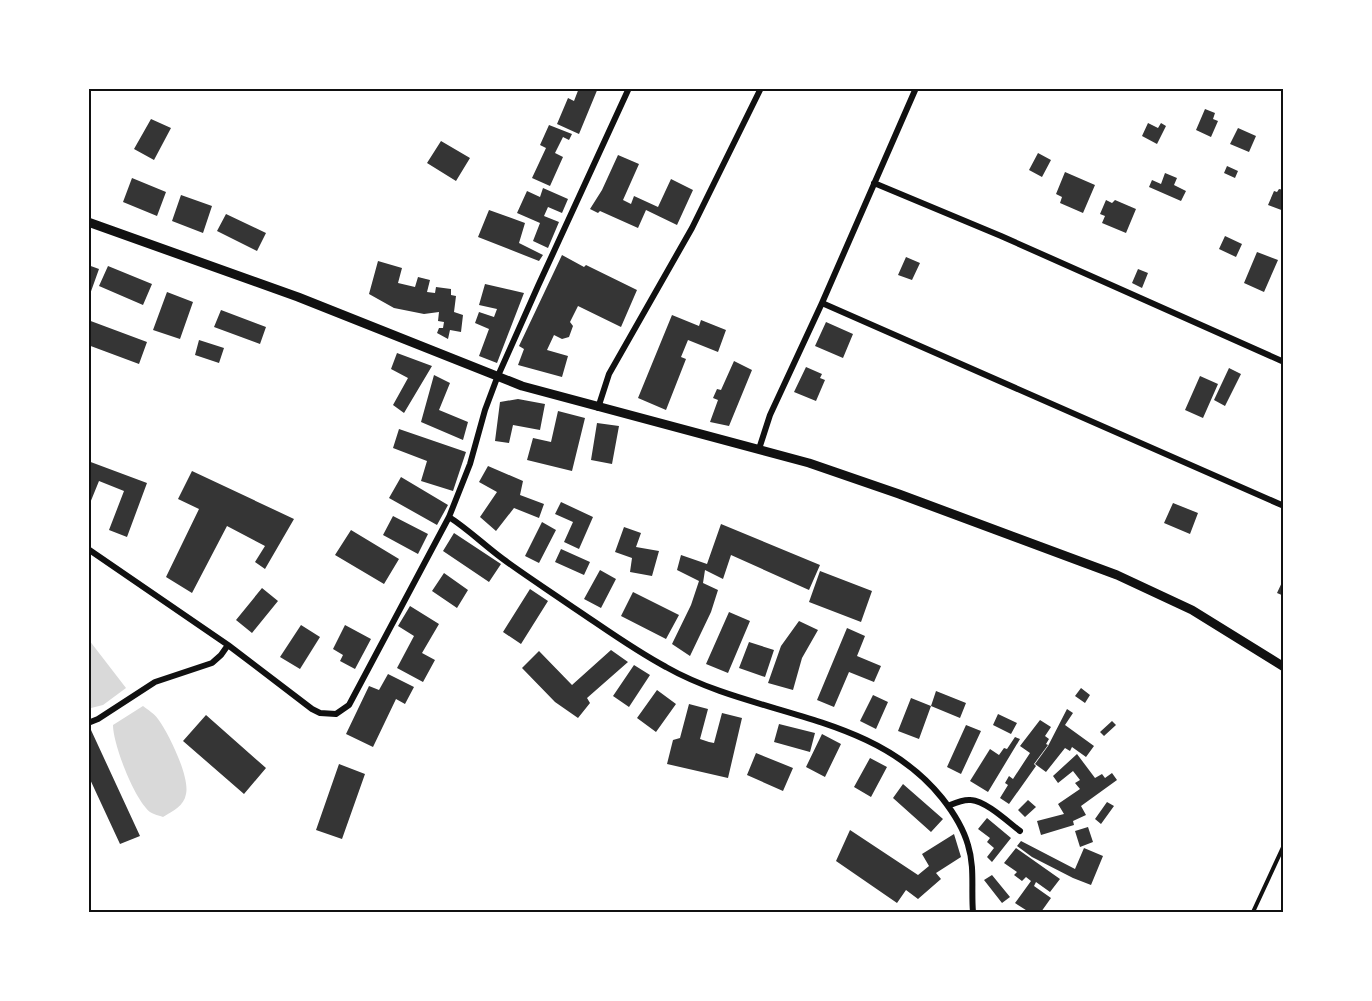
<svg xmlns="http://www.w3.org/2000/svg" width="1372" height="1001" viewBox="0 0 1372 1001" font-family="Overpass,sans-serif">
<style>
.water{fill:#d9d9d9}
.building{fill:#353535}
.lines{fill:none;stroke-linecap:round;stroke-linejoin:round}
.service{stroke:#111;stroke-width:4}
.minor{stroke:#111;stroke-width:6}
.tertiary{stroke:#111;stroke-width:9}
.neatline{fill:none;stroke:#111;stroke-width:2}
</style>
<rect width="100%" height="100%" fill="#fff"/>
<!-- water -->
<path class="water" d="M89,640L126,688L103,705L91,708L88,703Z
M143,706C148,710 155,714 158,719C169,734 190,777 186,794C184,806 173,811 163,817C160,816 153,814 150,812C134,799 113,744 113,725Z"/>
<!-- building -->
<path class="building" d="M579,88H598L579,134L557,124L568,98L574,101Z
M1205,109L1215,113L1213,119L1218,121L1211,137L1196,130Z
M151,119L171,128L154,160L134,149Z
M1148,123L1158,128L1161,123L1166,126L1157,144L1142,136Z
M549,125L572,134L569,140L563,137L555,153L563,157L550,186L532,178L546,148L540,145Z
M1238,128L1256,136L1249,152L1230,144Z
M441,141L470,158L456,181L427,163Z
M1038,153L1051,160L1042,177L1029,170Z
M618,155L639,164L623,200L631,204L634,196L658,207L671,179L693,190L677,225L646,210L638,228L600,211L598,213L590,209L602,190Z
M1227,166L1238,171L1235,178L1224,173Z
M1065,172L1095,185L1083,213L1060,203L1062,197L1056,194Z
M1165,173L1177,178L1174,185L1186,191L1181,201L1149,187L1152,180L1161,184Z
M132,178L166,192L157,216L123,202Z
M543,188L568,199L562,213L548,207L544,216L559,222L548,248L533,241L540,223L517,213L527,191L540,197Z
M1279,189L1284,190V211L1268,205L1274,191L1277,192Z
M181,195L212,206L203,233L172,221Z
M1106,200L1112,203L1115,200L1136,209L1126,233L1102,223L1105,216L1100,214Z
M489,210L525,223L519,243L543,255L539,261L478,237Z
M226,214L266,233L257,251L217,231Z
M1225,236L1242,244L1236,257L1219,249Z
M1257,252L1278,260L1264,292L1244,283Z
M562,255L584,267L586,265L637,290L621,327L578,306L570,322L573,326L569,337L562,339L554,335L547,350L568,356L562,377L518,365L524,349L519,346Z
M906,257L920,263L912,280L898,275Z
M378,261L402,268L398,283L415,287L418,277L430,280L427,292L435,293L436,287L451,289V295L456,296L454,312L463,315L461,332L450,330L448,339L437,333L439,328H443L444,322L438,321L439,312L424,314L394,308L369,294Z
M88,265L99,269L89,297H88Z
M108,266L152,284L143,305L99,286Z
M1138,269L1148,273L1142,288L1132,283Z
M485,284L524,293L497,363L479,356L489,329L475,323L479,312L494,317L497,309L479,305Z
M167,292L193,302L180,339L153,330Z
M221,310L266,327L260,344L214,327Z
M672,315L699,326L701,320L726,330L718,352L688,340L681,357L686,359L666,410L638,398Z
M88,320L147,342L139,364L88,345Z
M826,322L853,334L843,358L815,346Z
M199,340L224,348L219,363L195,355Z
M397,353L432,366L404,413L393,405L408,378L391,369Z
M734,361L752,370L729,426L710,422L718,400L713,398L717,389L721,390Z
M806,367L822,374L820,378L825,380L816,401L794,392Z
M1229,368L1241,374L1225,406L1214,400Z
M434,375L450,383L439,410L468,422L463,440L421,422Z
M1200,376L1218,384L1203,418L1185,410Z
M518,399L545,404L540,430L513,425L509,443L495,441L500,402Z
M558,411L585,418L572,471L527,460L533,438L551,442Z
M597,423L619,426L612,464L591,460Z
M399,429L466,452L453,491L421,481L427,461L393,448Z
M88,461L147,483L127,537L109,530L124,491L99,481L88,508Z
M488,466L523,481L520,495L544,504L539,518L514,508L496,531L480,517L497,492L479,482Z
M192,471L294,519L265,569L255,562L265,546L227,526L192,593L166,577L199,509L178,499Z
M401,477L448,505L437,525L389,498Z
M561,502L593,517L579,549L564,542L573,522L555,514Z
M1173,503L1198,513L1190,534L1164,523Z
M393,516L428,534L418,554L383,535Z
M542,522L556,530L539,563L525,556Z
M721,524L820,565L809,590L731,555L723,579L705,570L703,583L718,590L711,612L690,656L672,644L691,605L699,581L677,570L681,555L707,564Z
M624,527L641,533L636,547L659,551L652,576L630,572L632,558L615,552Z
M351,530L399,559L384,584L335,555Z
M454,533L501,564L489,582L443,551Z
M561,549L590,562L584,575L555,562Z
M600,570L616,579L601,608L584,599Z
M820,571L872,591L861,622L809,602Z
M444,573L468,590L457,608L432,591Z
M1284,578V596L1277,593Z
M262,588L278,601L252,633L236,620Z
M530,589L548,601L521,644L503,632Z
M633,592L679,615L666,639L621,616Z
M410,606L439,624L422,653L435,660L423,682L397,668L414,636L398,626Z
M729,612L750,621L728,673L706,664Z
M799,621L818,630L802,658L793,690L768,683L781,646Z
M301,625L320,637L300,669L280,657Z
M345,625L371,639L355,669L340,661L343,655L333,649Z
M847,628L865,636L857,656L881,666L874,682L849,672L834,707L817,700Z
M749,642L774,650L765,677L739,668Z
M611,650L628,662L587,698L590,703L578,718L555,702L522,668L539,651L572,685Z
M634,665L650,675L629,707L613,696Z
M388,674L414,687L405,704L396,699L373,747L346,734L369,686L379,690Z
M1081,688L1090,695L1085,703L1075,696Z
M657,690L676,704L656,732L637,718Z
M936,691L966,703L960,718L931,706Z
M873,695L888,702L876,729L860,721Z
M911,698L931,706L919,739L898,731Z
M689,704L708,709L700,739L709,742L714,743L722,713L742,718L728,778L667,764L673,740L680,738Z
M1067,709L1073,713L1065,725L1094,746L1086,757L1072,747L1070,751L1065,748L1046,772L1035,764L1048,746Z
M998,714L1017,723L1011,734L993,725Z
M206,715L266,768L244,794L183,741Z
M1040,720L1051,727L1045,736L1049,739L1046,744L1048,745L1034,764L1036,766L1009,804L1000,798L1008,785L1005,783L1009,776L1013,779L1030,753L1020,746Z
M1112,721L1116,725L1104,736L1100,732Z
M779,724L815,733L810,752L774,742Z
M966,725L981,731L961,774L947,767Z
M91,730L140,836L120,844L88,775V731Z
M822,734L841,744L825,777L806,767Z
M1015,737L1020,739L988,792L970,781L990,749L999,755L1004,748L1007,749Z
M756,753L793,768L783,791L747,775Z
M1077,754L1095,778L1102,774L1105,778L1112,773L1117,780L1081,806L1086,815L1073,821L1074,825L1041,835L1037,821L1064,814L1058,804L1080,789L1075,783L1080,780L1073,771L1058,783L1053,776Z
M870,758L887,767L871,797L854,787Z
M339,764L365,774L342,839L316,830Z
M903,784L943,819L931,832L893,798Z
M1028,800L1036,807L1025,817L1018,810Z
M1107,802L1114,806L1101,824L1095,819Z
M987,818L1011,838L992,862L987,857L994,848L987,842L990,838L978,829Z
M1088,827L1093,842L1080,847L1075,831Z
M850,830L918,875L929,866L922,854L954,834L961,857L936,873L941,879L918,899L906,890L897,903L836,861Z
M1021,841L1075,869L1084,848L1103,856L1091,885L1073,878L1032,857L1017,846Z
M1016,848L1060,879L1050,892L1036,882L1034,886L1051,898L1041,912H1029L1015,903L1031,881L1026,877L1022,881L1014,875L1017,872L1004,863Z
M992,875L1010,897L1002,903L984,880Z"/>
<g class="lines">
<!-- service -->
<path class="service" d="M1253,912L1284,845"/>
<!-- minor -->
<path class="minor" d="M874,183L1001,236L1284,362
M822,303L1284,506
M598,408L609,374L692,228L761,88
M759,449L770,415L822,303L916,88
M449,517C468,529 485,546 503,559C526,576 551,592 574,608C604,628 634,650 666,667C756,718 873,712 942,798C953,812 963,827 968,845C975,867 971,890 973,912
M88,549L228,645L312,709L320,713L336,714L349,705L449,517L470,464L485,410L497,378L538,286L629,88
M88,723L98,719L155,682L212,663L221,655L228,645
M948,806C955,803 963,799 971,800C986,801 1008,822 1020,831"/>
<!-- tertiary -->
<path class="tertiary" d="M88,222L298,297L522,386L809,463L899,494L1117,575L1192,610L1284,667"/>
</g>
<!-- border -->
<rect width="1372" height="1001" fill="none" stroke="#ffffff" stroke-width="180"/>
<rect x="90" y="90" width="1192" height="821" class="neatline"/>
</svg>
